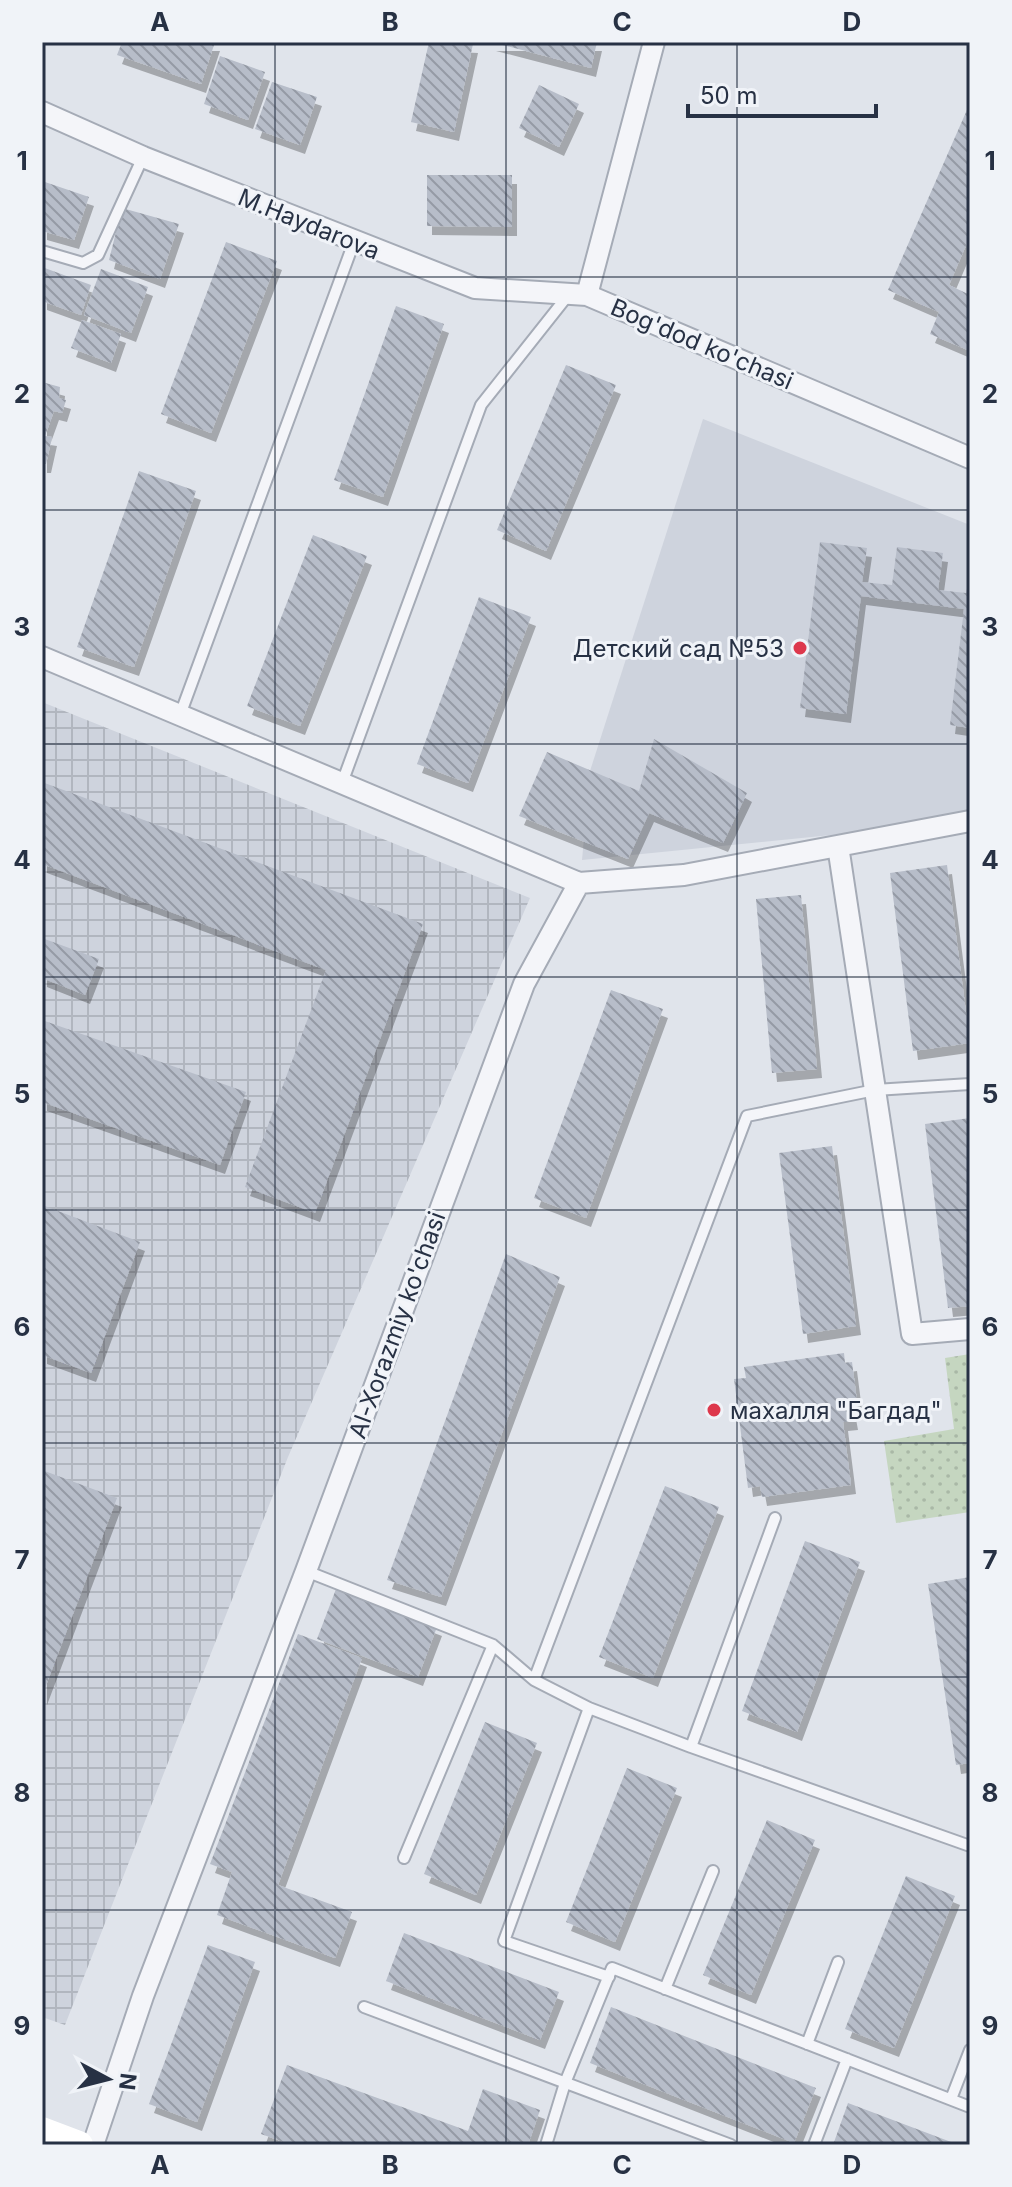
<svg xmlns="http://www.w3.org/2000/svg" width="1012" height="2187" viewBox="0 0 1012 2187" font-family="Inter,sans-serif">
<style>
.built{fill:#ced3dd}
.industrial{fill:url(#industrial-grid)}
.grass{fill:url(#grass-dots)}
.building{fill:url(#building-back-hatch);filter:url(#shadow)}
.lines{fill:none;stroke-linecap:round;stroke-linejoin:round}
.service-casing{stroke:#a5abb6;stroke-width:14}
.minor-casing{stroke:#a5abb6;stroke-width:24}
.service{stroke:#f4f5f9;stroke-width:10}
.minor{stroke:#f4f5f9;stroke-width:20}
.secondary{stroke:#fff;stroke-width:28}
.grid{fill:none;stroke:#273144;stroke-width:2;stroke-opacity:0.55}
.poi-dot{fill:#dd384c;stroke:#f0f3f8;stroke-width:3}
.labels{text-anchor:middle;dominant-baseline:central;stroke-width:6;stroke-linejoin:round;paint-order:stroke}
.street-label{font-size:24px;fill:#273144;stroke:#f0f3f8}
.poi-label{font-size:24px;fill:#273144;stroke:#f0f3f8;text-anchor:end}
.neatline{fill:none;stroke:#273144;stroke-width:3}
.grid-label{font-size:26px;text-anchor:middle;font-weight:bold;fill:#273144}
</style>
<defs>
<pattern id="industrial-grid" width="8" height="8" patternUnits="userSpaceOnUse" patternTransform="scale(2)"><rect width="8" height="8" fill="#ced3dd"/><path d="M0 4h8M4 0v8" fill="none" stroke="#b1b6bf"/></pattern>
<pattern id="grass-dots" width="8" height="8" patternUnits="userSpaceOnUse" patternTransform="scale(2)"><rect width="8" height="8" fill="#c5d6c0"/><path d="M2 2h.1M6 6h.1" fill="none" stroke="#a9b8a6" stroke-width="1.8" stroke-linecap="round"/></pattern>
<pattern id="building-back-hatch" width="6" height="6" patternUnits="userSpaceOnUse" patternTransform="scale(2)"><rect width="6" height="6" fill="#b7bdc9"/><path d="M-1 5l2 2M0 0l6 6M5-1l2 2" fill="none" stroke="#959aa5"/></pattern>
<filter id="shadow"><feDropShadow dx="5" dy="9" stdDeviation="0" flood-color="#0004"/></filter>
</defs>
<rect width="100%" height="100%" fill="#e0e4eb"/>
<!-- built -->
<path class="built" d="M703,419L970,525V821L582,860L590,771Z"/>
<!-- industrial -->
<path class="industrial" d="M42,702L530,898L288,1457L65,2025L42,2017Z"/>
<!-- grass -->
<path class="grass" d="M970,1354V1512L896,1523L884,1441L954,1429L945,1358Z"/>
<!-- building -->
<path class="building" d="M122,42H215L201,84L117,55Z
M429,42L473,44L454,132L411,122Z
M491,42H597L591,68Z
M220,56L265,72L248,120L204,104Z
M272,82L317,97L300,145L255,129Z
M539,85L579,104L559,147L519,128Z
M970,103V236L949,285L970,295V351L930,334L939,312L888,290Z
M427,175H512V227L427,226Z
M42,181L89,197L74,240L42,231Z
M122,208L179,224L160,279L109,260Z
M226,242L277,261L211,433L161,414Z
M42,267L91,285L81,315L42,301Z
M101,269L148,287L131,333L84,315Z
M396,306L444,324L383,497L334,480Z
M82,320L121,334L111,363L71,348Z
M566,365L616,385L546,551L497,530Z
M42,382L60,387L59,398L66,400L62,413L54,411L45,436L52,437L46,464H42Z
M139,471L196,491L134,667L77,647Z
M313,535L367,556L300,726L247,706Z
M820,542L867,548L862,582L892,585L897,547L943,553L938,590L966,593L970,575V728L950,725L964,609L861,596L846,714L800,708Z
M479,597L531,617L468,783L417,764Z
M654,739L747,793L723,843L649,813L628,859L519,816L547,752L639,791Z
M42,782L423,924L315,1213L245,1187L326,970L42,864Z
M947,865L970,1043L913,1051L890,873Z
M801,895L817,1069L772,1073L756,899Z
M42,938L99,959L85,995L42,978Z
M611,990L663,1009L586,1218L534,1198Z
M42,1020L246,1092L220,1165L42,1102Z
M970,1118V1306L948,1308L925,1124Z
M832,1146L856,1326L803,1334L779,1153Z
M42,1205L140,1242L91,1373L42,1355Z
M506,1254L560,1277L441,1597L387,1580Z
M844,1353L845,1363L852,1362L858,1409L851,1410L853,1421L843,1422L851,1485L762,1497L760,1486L748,1488L734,1379L746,1378L744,1367Z
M42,1470L117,1498L42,1696Z
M665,1486L719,1507L653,1678L599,1657Z
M805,1541L860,1562L797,1732L742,1711Z
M970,1577V1763L956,1765L928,1584Z
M336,1589L437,1627L418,1677L317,1639Z
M298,1634L362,1658L278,1885L352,1912L335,1958L217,1915L232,1872L210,1864Z
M485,1722L537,1743L476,1895L424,1874Z
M627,1768L677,1788L615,1942L566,1922Z
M767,1820L815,1840L751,1995L703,1975Z
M906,1876L955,1896L894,2048L845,2029Z
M404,1933L559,1992L540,2040L386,1981Z
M208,1945L255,1962L197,2122L149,2104Z
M611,2007L816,2088L794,2143L590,2063Z
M287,2065L468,2131L483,2089L540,2110L528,2145H292L261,2134Z
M848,2103L959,2145H833Z"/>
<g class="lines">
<defs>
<path id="service" d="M42,251L83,263L98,255L143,157
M180,715L354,242
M342,783L481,405L569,294
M306,1571L493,1645L534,1680L589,1708L691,1747L970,1846
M534,1680L747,1116L875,1090L970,1084
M589,1708L504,1941L609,1977
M691,1747L775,1518
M404,1858L493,1645
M665,1989L713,1871
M364,2007L731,2145
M807,2044L838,1962
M951,2099L970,2050
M546,2145L565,2083L612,1968L970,2107
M814,2145L847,2059"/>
<path id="minor" d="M654,42L587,295L970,458
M42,112L143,157L475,288L587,295
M42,657L579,883
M838,846L912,1334L970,1329
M93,2145L143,1996L306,1571L524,984L579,883L684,875L970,821"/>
</defs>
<!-- service casing -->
<use href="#service" class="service-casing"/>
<!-- minor casing -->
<use href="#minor" class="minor-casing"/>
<!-- service -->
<use href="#service" class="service"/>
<!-- minor -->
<use href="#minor" class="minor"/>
<!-- secondary -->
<path class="secondary" d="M42,2131L79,2145"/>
</g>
<!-- grid -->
<path class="grid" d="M275,42V2145M506,42V2145M737,42V2145M42,277H970M42,510H970M42,744H970M42,977H970M42,1210H970M42,1443H970M42,1677H970M42,1910H970"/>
<!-- markers -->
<g class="poi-dot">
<circle cx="800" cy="648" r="8"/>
<circle cx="714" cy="1410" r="8"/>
</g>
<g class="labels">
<!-- street labels -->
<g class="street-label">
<text transform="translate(309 224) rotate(22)">M.Haydarova</text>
<text transform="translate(702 344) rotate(23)">Bog'dod ko'chasi</text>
<text transform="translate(397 1325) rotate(-70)">Al-Xorazmiy ko'chasi</text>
</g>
<!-- poi labels -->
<g class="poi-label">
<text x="784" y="648">Детский сад №53</text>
<text x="730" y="1410" text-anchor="start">махалля "Багдад"</text>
</g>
</g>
<!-- border -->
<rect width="1012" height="2187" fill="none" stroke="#f0f3f8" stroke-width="88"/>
<!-- north arrow -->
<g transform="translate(108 2079) rotate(97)" stroke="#f0f3f8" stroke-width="6" paint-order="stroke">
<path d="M0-6L14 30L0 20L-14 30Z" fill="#273144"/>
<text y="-12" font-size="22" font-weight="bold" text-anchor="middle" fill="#273144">N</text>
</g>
<!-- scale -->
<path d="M688 104v12h188v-12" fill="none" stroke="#273144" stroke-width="4"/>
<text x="700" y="104" font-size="24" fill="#273144" stroke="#f0f3f8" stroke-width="6" paint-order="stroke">50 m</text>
<rect x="44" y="44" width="924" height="2099" class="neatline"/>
<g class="grid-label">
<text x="160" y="31">A</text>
<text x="390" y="31">B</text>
<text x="622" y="31">C</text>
<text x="852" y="31">D</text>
<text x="22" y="170">1</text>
<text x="990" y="170">1</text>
<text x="22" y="403">2</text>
<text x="990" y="403">2</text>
<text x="22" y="636">3</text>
<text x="990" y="636">3</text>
<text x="22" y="869">4</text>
<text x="990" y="869">4</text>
<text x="22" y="1103">5</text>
<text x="990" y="1103">5</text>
<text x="22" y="1336">6</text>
<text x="990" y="1336">6</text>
<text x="22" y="1569">7</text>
<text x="990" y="1569">7</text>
<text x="22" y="1802">8</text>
<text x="990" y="1802">8</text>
<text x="22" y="2035">9</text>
<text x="990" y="2035">9</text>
<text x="160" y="2174">A</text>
<text x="390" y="2174">B</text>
<text x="622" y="2174">C</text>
<text x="852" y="2174">D</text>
</g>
</svg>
